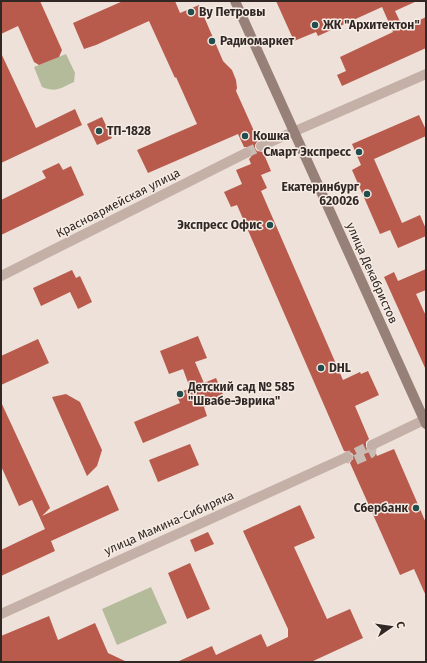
<svg xmlns="http://www.w3.org/2000/svg" width="427" height="663" viewBox="0 0 427 663" font-family="'Fira Sans',sans-serif">
<style>
.green{fill:#b3bb9b}
.building{fill:#b85a4c}
.lines{fill:none;stroke-linecap:round;stroke-linejoin:round}
.street-tunnel{stroke:#c8bcb5;stroke-width:10;stroke-dasharray:10 5;stroke-linecap:butt}
.street{stroke:#c4b0a6;stroke-width:10}
.secondary{stroke:#978078;stroke-width:10}
.poi-dot{fill:#214e4c;stroke:#f6ece4;stroke-width:1.5}
.labels{text-anchor:middle;dominant-baseline:central;stroke-width:3;stroke-linejoin:round;paint-order:stroke}
.poi-label{font-size:12px;font-weight:bold;fill:#312826;stroke:#f6ece4;text-anchor:start}
.street-label{font-size:12px;fill:#312826;stroke:#f6ece4}
</style>
<rect width="100%" height="100%" fill="#eee1d9"/>
<!-- green -->
<path class="green" d="M66,54L75,73L74,82C60,88 57,93 42,87L34,67Z
M151,587L167,623L117,645L102,609Z"/>
<!-- building -->
<path class="building" d="M1,1H40L62,50L59,57L39,65L34,62L18,26L1,34Z
M123,1H175L180,13L199,5L223,61L232,70L236,80L237,88L236,91L258,140L255,145V148L257,151L263,152L271,171L261,175L267,188L261,191L343,380L360,372L361,374L368,371L379,395L355,406L369,439L366,442V447L369,451H375L377,456L394,449L426,523V596L414,569L400,575L350,463L353,458V454L350,452L344,451L237,205L231,207L224,192L242,184L236,170L251,164L249,159L251,157L252,154V150L249,147H244L238,134L148,173L137,150L197,124L176,77L175,78L149,21L96,45L84,49L73,23Z
M276,1H417L395,11L403,28L426,17V48L342,86L337,75L346,71L340,57L393,32L382,7L318,36L316,32L294,41Z
M1,53L36,128L75,109L82,125L1,163Z
M419,115L426,130V136L374,159L402,223L420,215L426,229V236L398,248L390,230L380,234L352,170L361,165L352,144Z
M102,117L112,138L97,145L87,124Z
M59,163L63,170L71,166L84,195L1,235V200L46,178L42,171Z
M426,269V290L416,294L426,316V370L384,277L394,272L398,281Z
M72,270L76,278L80,276L92,302L78,309L70,292L41,306L33,288Z
M198,336L207,358L195,362L204,383L216,378L225,399L204,407L207,416L143,443L134,422L180,403L176,394L190,388L183,369L169,374L160,351Z
M38,339L49,363L1,385V356Z
M66,394L80,402L102,450L97,466L87,476L52,397Z
M1,402L50,508L42,516L108,485L119,510L51,541L55,551L1,576V550L45,529L32,500L19,506L1,466Z
M190,444L199,465L158,482L149,460Z
M300,505L315,538L294,547L327,619L350,609L363,638L311,662H177L212,646L216,655L261,634L267,647L288,637V629L243,531Z
M208,532L214,544L195,552L190,540Z
M190,563L210,609L187,619L168,573Z
M49,616L58,640L95,623L108,653L127,662H1V636Z"/>
<g class="lines">
<!-- street-tunnel -->
<path class="street-tunnel" d="M246,153L261,146
M372,445L371,453L353,461L347,457Z"/>
<!-- street -->
<path class="street" d="M261,146L426,74
M1,276L246,153
M372,445L426,419
M1,614L347,457"/>
<!-- secondary -->
<path class="secondary" d="M235,1L426,424"/>
</g>
<!-- markers -->
<g class="poi-dot">
<circle cx="191" cy="12" r="4"/>
<circle cx="315" cy="25" r="4"/>
<circle cx="212" cy="41" r="4"/>
<circle cx="99" cy="131" r="4"/>
<circle cx="245" cy="136" r="4"/>
<circle cx="359" cy="152" r="4"/>
<circle cx="367" cy="194" r="4"/>
<circle cx="270" cy="225" r="4"/>
<circle cx="321" cy="368" r="4"/>
<circle cx="180" cy="394" r="4"/>
<circle cx="416" cy="508" r="4"/>
</g>
<g class="labels">
<!-- poi labels -->
<g class="poi-label">
<text x="199" y="12">By Петровы</text>
<text x="323" y="25">ЖК "Архитектон"</text>
<text x="220" y="41">Радиомаркет</text>
<text x="107" y="131">ТП-1828</text>
<text x="253" y="136">Кошка</text>
<text x="351" y="152" text-anchor="end">Смарт Экспресс</text>
<text x="359" y="187" text-anchor="end">Екатеринбург<tspan x="359" dy="14">620026</tspan></text>
<text x="262" y="225" text-anchor="end">Экспресс Офис</text>
<text x="329" y="368">DHL</text>
<text x="188" y="387">Детский сад № 585<tspan x="188" dy="14">"Швабе-Эврика"</tspan></text>
<text x="408" y="508" text-anchor="end">Сбербанк</text>
</g>
<!-- street labels -->
<g class="street-label">
<text transform="translate(118 203) rotate(-27)">Красноармейская улица</text>
<text transform="translate(372 273) rotate(66)">улица Декабристов</text>
<text transform="translate(169 523) rotate(-24)">улица Мамина-Сибиряка</text>
</g>
</g>
<!-- border -->
<rect width="427" height="663" fill="none" stroke="#312826" stroke-width="4"/>
<!-- north arrow -->
<g transform="translate(391 627) rotate(77)" stroke="#f6ece4" stroke-width="3" paint-order="stroke">
<path d="M0-3L7 15L0 10L-7 15Z" fill="#312826"/>
<text y="-6" font-size="11" font-weight="bold" text-anchor="middle" fill="#312826">С</text>
</g>
</svg>
